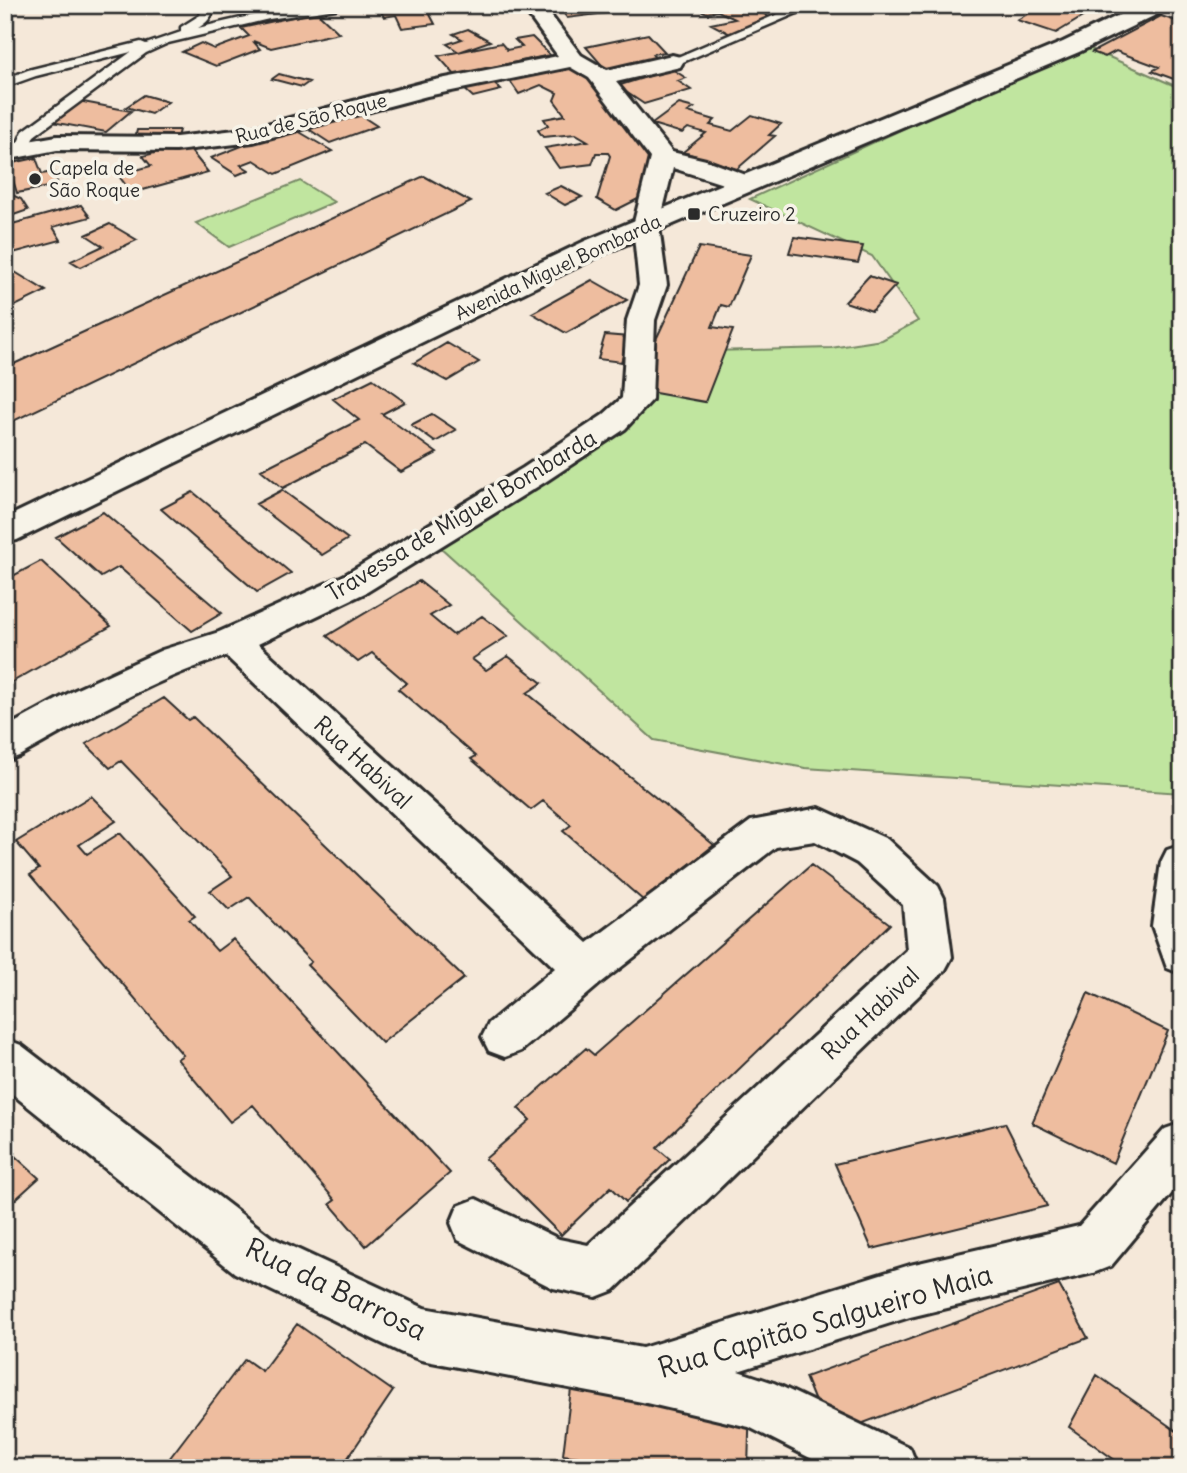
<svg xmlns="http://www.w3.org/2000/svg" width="1187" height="1473" viewBox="0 0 1187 1473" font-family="Delius,sans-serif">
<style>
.green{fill:#c0e59f;stroke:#768865;stroke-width:2}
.building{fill:#eebd9f;stroke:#2b2b2b;stroke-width:2}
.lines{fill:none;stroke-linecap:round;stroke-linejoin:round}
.service-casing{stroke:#2b2b2b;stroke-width:5}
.minor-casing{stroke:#2b2b2b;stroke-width:6}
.tertiary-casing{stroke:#2b2b2b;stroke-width:6}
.service{fill:#f7f3e8;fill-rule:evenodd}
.minor{fill:#f7f3e8;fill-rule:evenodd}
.tertiary{fill:#f7f3e8;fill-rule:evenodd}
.poi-dot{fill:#2b2b2b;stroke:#f7f3e8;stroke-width:2.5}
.labels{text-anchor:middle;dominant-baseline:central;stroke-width:7;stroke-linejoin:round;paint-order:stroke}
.far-street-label{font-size:19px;fill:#2b2b2b;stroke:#f7f3e8}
.far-poi-label{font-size:19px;fill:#2b2b2b;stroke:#f7f3e8;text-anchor:start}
.street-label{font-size:23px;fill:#2b2b2b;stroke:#f7f3e8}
.near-street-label{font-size:28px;fill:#2b2b2b;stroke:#f7f3e8}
</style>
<rect width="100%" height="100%" fill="#f5e8d9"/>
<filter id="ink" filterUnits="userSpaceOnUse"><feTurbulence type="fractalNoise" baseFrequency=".0143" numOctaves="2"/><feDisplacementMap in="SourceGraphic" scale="14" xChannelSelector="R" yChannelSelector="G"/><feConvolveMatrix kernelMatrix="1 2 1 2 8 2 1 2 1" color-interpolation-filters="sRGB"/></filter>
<g filter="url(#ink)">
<!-- green -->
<path class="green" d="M1084,46L1182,89V793L805,768L654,740L439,546L709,351L831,348L882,340L918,321L872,256L750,199Z
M300,181L334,202L229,247L196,223Z"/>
<!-- building -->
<path class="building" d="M425,5L435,24L402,28L396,15L384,17L378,6Z
M439,5H469L470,7L432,12L428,7Z
M558,5H644L646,8L567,18Z
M677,5H748L773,19L732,35L711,24L735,19L718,11L707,13L696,8L682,10Z
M1043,5H1065L1089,13L1056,33L1017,20Z
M317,12L339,33L271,48L253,41L260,49L216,66L182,52L201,43L214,49L249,36L241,28Z
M1161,16L1182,23V82L1152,71L1159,67L1116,51L1105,57L1092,52Z
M468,29L490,41L459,52L447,44L462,39L453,34Z
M648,34L665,52L652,54L658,61L606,70L586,47Z
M532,37L550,55L455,75L438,56L501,43L507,50L522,47L515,40Z
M557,68L573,69L587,76L651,157L640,198L616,210L597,199L610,156L608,153H596L592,164L559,168L545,148L588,141L576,134L543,137L538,130L548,125L544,119L565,115L554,100L557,93L541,85L519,94L508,78Z
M672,69L686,78L678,81L691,90L644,104L617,86Z
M279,74L309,82L302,87L272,79Z
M490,80L501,90L473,97L462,87Z
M144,95L168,102L151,114L126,107Z
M78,101L131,111L106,132L52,122Z
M679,104L694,108L688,112L715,120L710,125L732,131L752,115L781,124L769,135L775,136L737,169L683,152L706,133L688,128L682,133L652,124Z
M354,111L377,126L330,143L307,128Z
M291,127L332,151L276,174L254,160L241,165L249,170L237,175L211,158Z
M137,130H179L177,137L135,138Z
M186,145L208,172L132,193L118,175L151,166L143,156Z
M36,158L42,174L54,172L58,185L17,193L8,164Z
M424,176L471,202L5,425V368Z
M5,184L12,195L21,199L28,210L5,218Z
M561,186L582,197L565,205L545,193Z
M81,205L90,217L53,227L61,240L13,253L5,252V226Z
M110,224L137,240L81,267L71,261L103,246L86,235Z
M794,237L863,246L858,263L789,253Z
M699,247L751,255L729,307L721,305L712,327L733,330L705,402L633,389Z
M5,266L46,291L5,311Z
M869,276L896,285L872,311L845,302Z
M592,280L627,300L566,333L532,313Z
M605,335L629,337L621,362L598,359Z
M447,343L479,362L447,381L414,363Z
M373,379L405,402L382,414L437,453L401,472L365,445L283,488L261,470L359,420L333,399Z
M432,414L456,430L435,442L411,425Z
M282,490L348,539L322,555L256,504Z
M193,492L291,573L257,592L161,509Z
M103,512L222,613L192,631L119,567L101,577L56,537Z
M41,561L111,626L5,686V580Z
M419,581L449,605L430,616L453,635L482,616L508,636L472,659L486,670L508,656L542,683L527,693L714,845L644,901L563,831L571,825L543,801L531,810L471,759L476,756L398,689L407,683L372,653L358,662L327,636Z
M164,698L188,720L193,717L464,978L382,1043L307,965L311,962L249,897L229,910L210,891L232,876L121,761L110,768L86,744Z
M91,796L116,821L79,845L87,854L120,833L195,916L189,920L217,951L233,939L450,1173L366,1246L330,1204L335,1200L253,1105L230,1122L177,1059L183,1055L30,875L39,869L16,842Z
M811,865L890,924L657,1148L670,1159L626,1202L611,1187L561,1235L485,1159L530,1120L518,1108L586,1048L594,1055Z
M1088,993L1168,1031L1113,1163L1032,1123Z
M1005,1123L1047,1206L872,1249L835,1164Z
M5,1147L39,1178L5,1209Z
M1059,1285L1088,1338L829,1436L805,1377Z
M297,1324L393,1391L341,1468H180L169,1459L245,1359L262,1371Z
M1097,1375L1182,1435V1468H1126L1069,1427Z
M572,1381L750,1401L748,1468H630L631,1463L563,1455Z"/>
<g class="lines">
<defs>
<path id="service" d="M203,5H215C213,16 207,23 198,28C246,17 292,5 342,5L336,9L269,19L168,43L146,53L34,136L28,150H18L16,147L23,131L131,52L36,76L5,87V79L28,70L141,42L146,44L181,32V27L200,15Z
M799,5H816L676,65L672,66L666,62Z"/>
<path id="minor" d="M521,5H543L581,55L607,70L672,55L680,57L683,62L680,67L616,82L672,152L706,160L754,178L758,183L754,188L745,191L673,168L659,226L667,285L655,320L652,400L625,429L545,482L367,592L258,644L588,943L751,821L819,808L887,839L938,886L944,898L952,957L945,970L614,1290L596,1297L553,1288L458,1240L451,1223L458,1206L476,1199L559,1239L588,1245L907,950L903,905L857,863L815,841L776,847L602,982L521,1051L505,1057L489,1051L482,1037L489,1023L555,968L226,656C152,680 86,719 19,756L5,761V728L75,690L162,650L219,632L343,576L523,468L603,415L622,398L627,320L639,285L633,226L650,158L589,78L570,67L427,96L253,142L176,151L57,150L5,160V145L57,136L176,137L252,128L425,82L558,56Z
M1182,845V974L1167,968L1152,926L1161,862L1167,850Z
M5,1039L21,1045L271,1237L424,1308L642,1348L910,1265L1079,1226L1165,1129L1182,1123V1181L1111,1266L1093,1273L910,1317L738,1371L774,1383L910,1448L918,1468H830L749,1427L642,1402L421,1360L402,1353L235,1273L5,1088Z"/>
<path id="tertiary" d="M1140,5H1169L1166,10L1079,52L605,253L17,540L5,543V518L585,241L1063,42Z"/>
</defs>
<!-- service casing -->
<use href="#service" class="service-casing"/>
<!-- minor casing -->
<use href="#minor" class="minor-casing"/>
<!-- tertiary casing -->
<use href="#tertiary" class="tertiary-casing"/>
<!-- service -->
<use href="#service" class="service"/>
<!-- minor -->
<use href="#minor" class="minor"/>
<!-- tertiary -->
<use href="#tertiary" class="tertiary"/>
</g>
</g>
<!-- markers -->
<g class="poi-dot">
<circle cx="35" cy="179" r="7"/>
<rect x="687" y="207" width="14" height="14" rx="3.5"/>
</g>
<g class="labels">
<!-- far-street labels -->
<g class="far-street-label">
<text transform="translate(311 118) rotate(-14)">Rua de São Roque</text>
<text transform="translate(558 267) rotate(-25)">Avenida Miguel Bombarda</text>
</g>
<!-- far-poi labels -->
<g class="far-poi-label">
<text x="49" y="168">Capela de<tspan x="49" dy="22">São Roque</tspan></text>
<text x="708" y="214">Cruzeiro 2</text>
</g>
<!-- street labels -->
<g class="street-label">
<text transform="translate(461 515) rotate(-31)">Travessa de Miguel Bombarda</text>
<text transform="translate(363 762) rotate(43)">Rua Habival</text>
<text transform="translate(870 1013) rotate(-43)">Rua Habival</text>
</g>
<!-- near-street labels -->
<g class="near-street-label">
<text transform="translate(336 1289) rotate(26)">Rua da Barrosa</text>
<text transform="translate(825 1321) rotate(-16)">Rua Capitão Salgueiro Maia</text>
</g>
</g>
<!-- margin -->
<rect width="1187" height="1473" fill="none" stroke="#f7f3e8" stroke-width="28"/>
<rect x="14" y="14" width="1159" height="1445" fill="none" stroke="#2b2b2b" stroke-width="2.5" filter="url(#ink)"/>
</svg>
